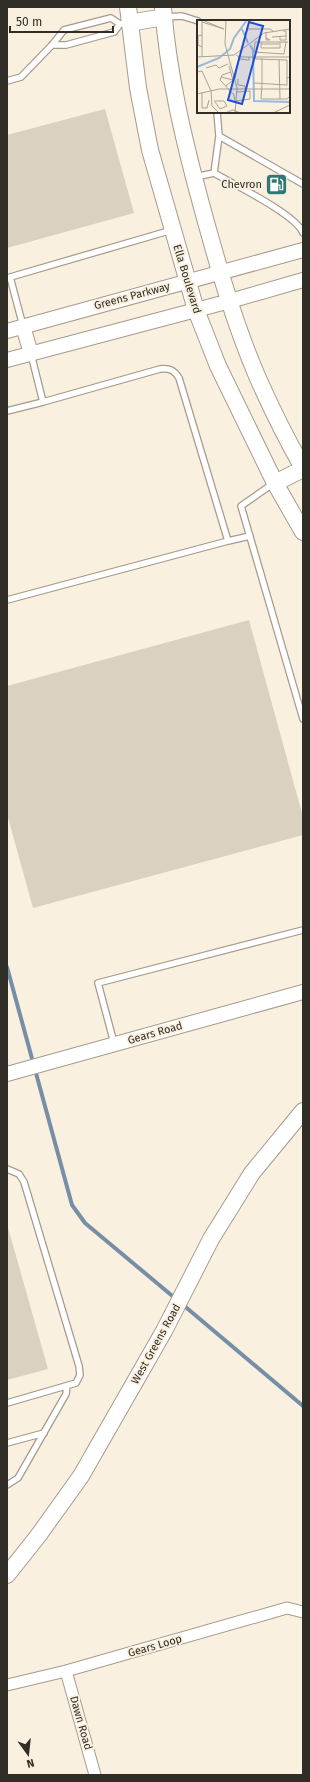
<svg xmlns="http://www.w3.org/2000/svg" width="310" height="1782" viewBox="0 0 310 1782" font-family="'Fira Sans',sans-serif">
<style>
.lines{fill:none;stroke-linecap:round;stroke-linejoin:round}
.stream{stroke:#778fa6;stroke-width:4}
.building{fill:#dbd1c0}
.service-casing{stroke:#a59b8c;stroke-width:8}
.minor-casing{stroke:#a59b8c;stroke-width:13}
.tertiary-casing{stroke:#a59b8c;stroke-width:16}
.secondary-casing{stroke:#a59b8c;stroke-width:18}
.service{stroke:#fff;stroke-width:5.5}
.minor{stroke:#fff;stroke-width:11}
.tertiary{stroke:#fff;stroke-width:14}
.secondary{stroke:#fff;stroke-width:16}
.labels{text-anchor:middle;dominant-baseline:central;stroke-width:4;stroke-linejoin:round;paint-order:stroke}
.poi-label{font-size:11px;fill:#302c26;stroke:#faf0df;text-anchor:end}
.street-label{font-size:11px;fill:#302c26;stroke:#faf0df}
.inset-river{fill:none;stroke:#96badd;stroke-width:2}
.inset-road{fill:none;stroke:#a9a295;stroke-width:1}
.view{fill:#1d4ed8;fill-opacity:0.15;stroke:#1d4ed8;stroke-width:2}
.inset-edge{fill:none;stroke:#302c26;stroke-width:2}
</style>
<rect width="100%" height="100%" fill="#faf0df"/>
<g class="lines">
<!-- stream -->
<path class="stream" d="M7,967L72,1205L85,1223L176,1299
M182,1304L303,1406"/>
</g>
<!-- building -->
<path class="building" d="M105,109L134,213L7,248V135Z
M249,620L303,817V835L33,908L7,814V686Z
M7,1224L48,1369L7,1380Z"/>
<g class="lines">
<defs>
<path id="service" d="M165,17L182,16L198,21
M52,45H66L114,32L120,24
M7,81L21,77L52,45L64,30L111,18L120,24L128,23
M217,112L219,136L303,184
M214,173L219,136
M195,177L214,173C233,184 297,215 303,233
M10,277L23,326
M7,278L172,230
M31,354L43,402L160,369C170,368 174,370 179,378L228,541L250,536
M7,411L43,402
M274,483L241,506L303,719
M7,600L228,541
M114,1043L98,983L303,930
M7,1169L19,1174L24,1182L79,1366L80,1375L76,1383L7,1403
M7,1443L44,1433
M7,1485L18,1478L66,1394L67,1386"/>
<path id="minor" d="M66,1671L95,1775
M7,1685L66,1671L287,1608L303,1612"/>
<path id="tertiary" d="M23,326L31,354
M7,331L303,250
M7,360L230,301L303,280
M7,1074L303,992"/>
<path id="secondary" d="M128,7L138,88L150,150L196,310L218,366L275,483L303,532
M163,7C168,73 183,137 200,200C216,259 233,320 257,376C271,408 286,438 303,468
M129,23L164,17
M275,483L303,469
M7,1575L38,1536L81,1476L164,1331L211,1239L252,1173L303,1111"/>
</defs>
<!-- service casing -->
<use href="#service" class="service-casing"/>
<!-- minor casing -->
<use href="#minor" class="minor-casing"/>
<!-- tertiary casing -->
<use href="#tertiary" class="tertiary-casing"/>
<!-- secondary casing -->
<use href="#secondary" class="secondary-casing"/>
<!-- service -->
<use href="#service" class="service"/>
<!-- minor -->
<use href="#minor" class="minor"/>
<!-- tertiary -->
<use href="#tertiary" class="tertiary"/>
<!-- secondary -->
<use href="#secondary" class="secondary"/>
</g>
<!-- icons -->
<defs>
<symbol id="fuel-square" viewBox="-11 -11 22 22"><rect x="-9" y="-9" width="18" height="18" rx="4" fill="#307872" stroke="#faf0df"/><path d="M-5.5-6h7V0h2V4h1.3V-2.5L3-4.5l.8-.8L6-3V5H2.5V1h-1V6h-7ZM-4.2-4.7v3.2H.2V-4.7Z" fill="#fff"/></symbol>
</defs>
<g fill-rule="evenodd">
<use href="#fuel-square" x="264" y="172" width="25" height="25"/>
</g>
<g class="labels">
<!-- poi labels -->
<g class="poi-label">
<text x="262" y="184">Chevron</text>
</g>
<!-- street labels -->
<g class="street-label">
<text transform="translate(187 279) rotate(73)">Ella Boulevard</text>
<text transform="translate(132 296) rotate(-15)">Greens Parkway</text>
<text transform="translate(155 1033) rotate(-16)">Gears Road</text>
<text transform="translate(156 1344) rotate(-61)">West Greens Road</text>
<text transform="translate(155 1646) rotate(-16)">Gears Loop</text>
<text transform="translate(81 1723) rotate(74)">Dawn Road</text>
</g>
</g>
<!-- overview -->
<g transform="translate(197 20)">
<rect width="93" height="93" fill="#faf0df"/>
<path class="inset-river" d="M45,9L51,23M53,25L56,30L57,81L93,82M0,47L22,38L33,29L37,18L50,0"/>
<path class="inset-road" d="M5,0V37M5,0L27,9M29,0L28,24L40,68L38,93M5,2L27,9M93,5V52M49,9H73L76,11M69,13V20H73L69,18M5,15L1,16V25L5,27M75,17L89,16M83,17V20H89V11H86M64,22V28H83V22M89,22L87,34L57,32L58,22H91M64,24H82M39,35L42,37H93M0,37L37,35L67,13L93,9M58,37L59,39L90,40V58M42,39L52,40V37M82,39L83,79M9,48L19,45L22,48L31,44M0,52L5,51L14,71L15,86L22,93M34,52L25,55L23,60L37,75L38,81M24,57L36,60M38,59L42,37M41,59V65L48,66V70M57,63L90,65V58L93,57M65,65L64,79H90L93,76M65,65V38M29,66L36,60L32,46M5,72V88H10L12,80M0,74L22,69H93M17,81H27L30,86L23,89L18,82M39,81L53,79V71L40,72M28,93L36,90L44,93M76,93L93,85"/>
<path class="view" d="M52,2L66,6L45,84L31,80Z"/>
<rect width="93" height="93" class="inset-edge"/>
</g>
<!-- border -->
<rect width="310" height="1782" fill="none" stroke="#302c26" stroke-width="16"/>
<!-- north arrow -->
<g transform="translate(28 1754) rotate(165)" stroke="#faf0df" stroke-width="3" paint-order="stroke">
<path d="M0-3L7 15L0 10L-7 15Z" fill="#302c26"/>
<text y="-6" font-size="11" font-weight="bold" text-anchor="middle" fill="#302c26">N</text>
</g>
<!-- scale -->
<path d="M10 26v6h103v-6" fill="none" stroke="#302c26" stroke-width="2"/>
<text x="16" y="26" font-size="12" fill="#302c26" stroke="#faf0df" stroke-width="3" paint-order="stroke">50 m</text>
</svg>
